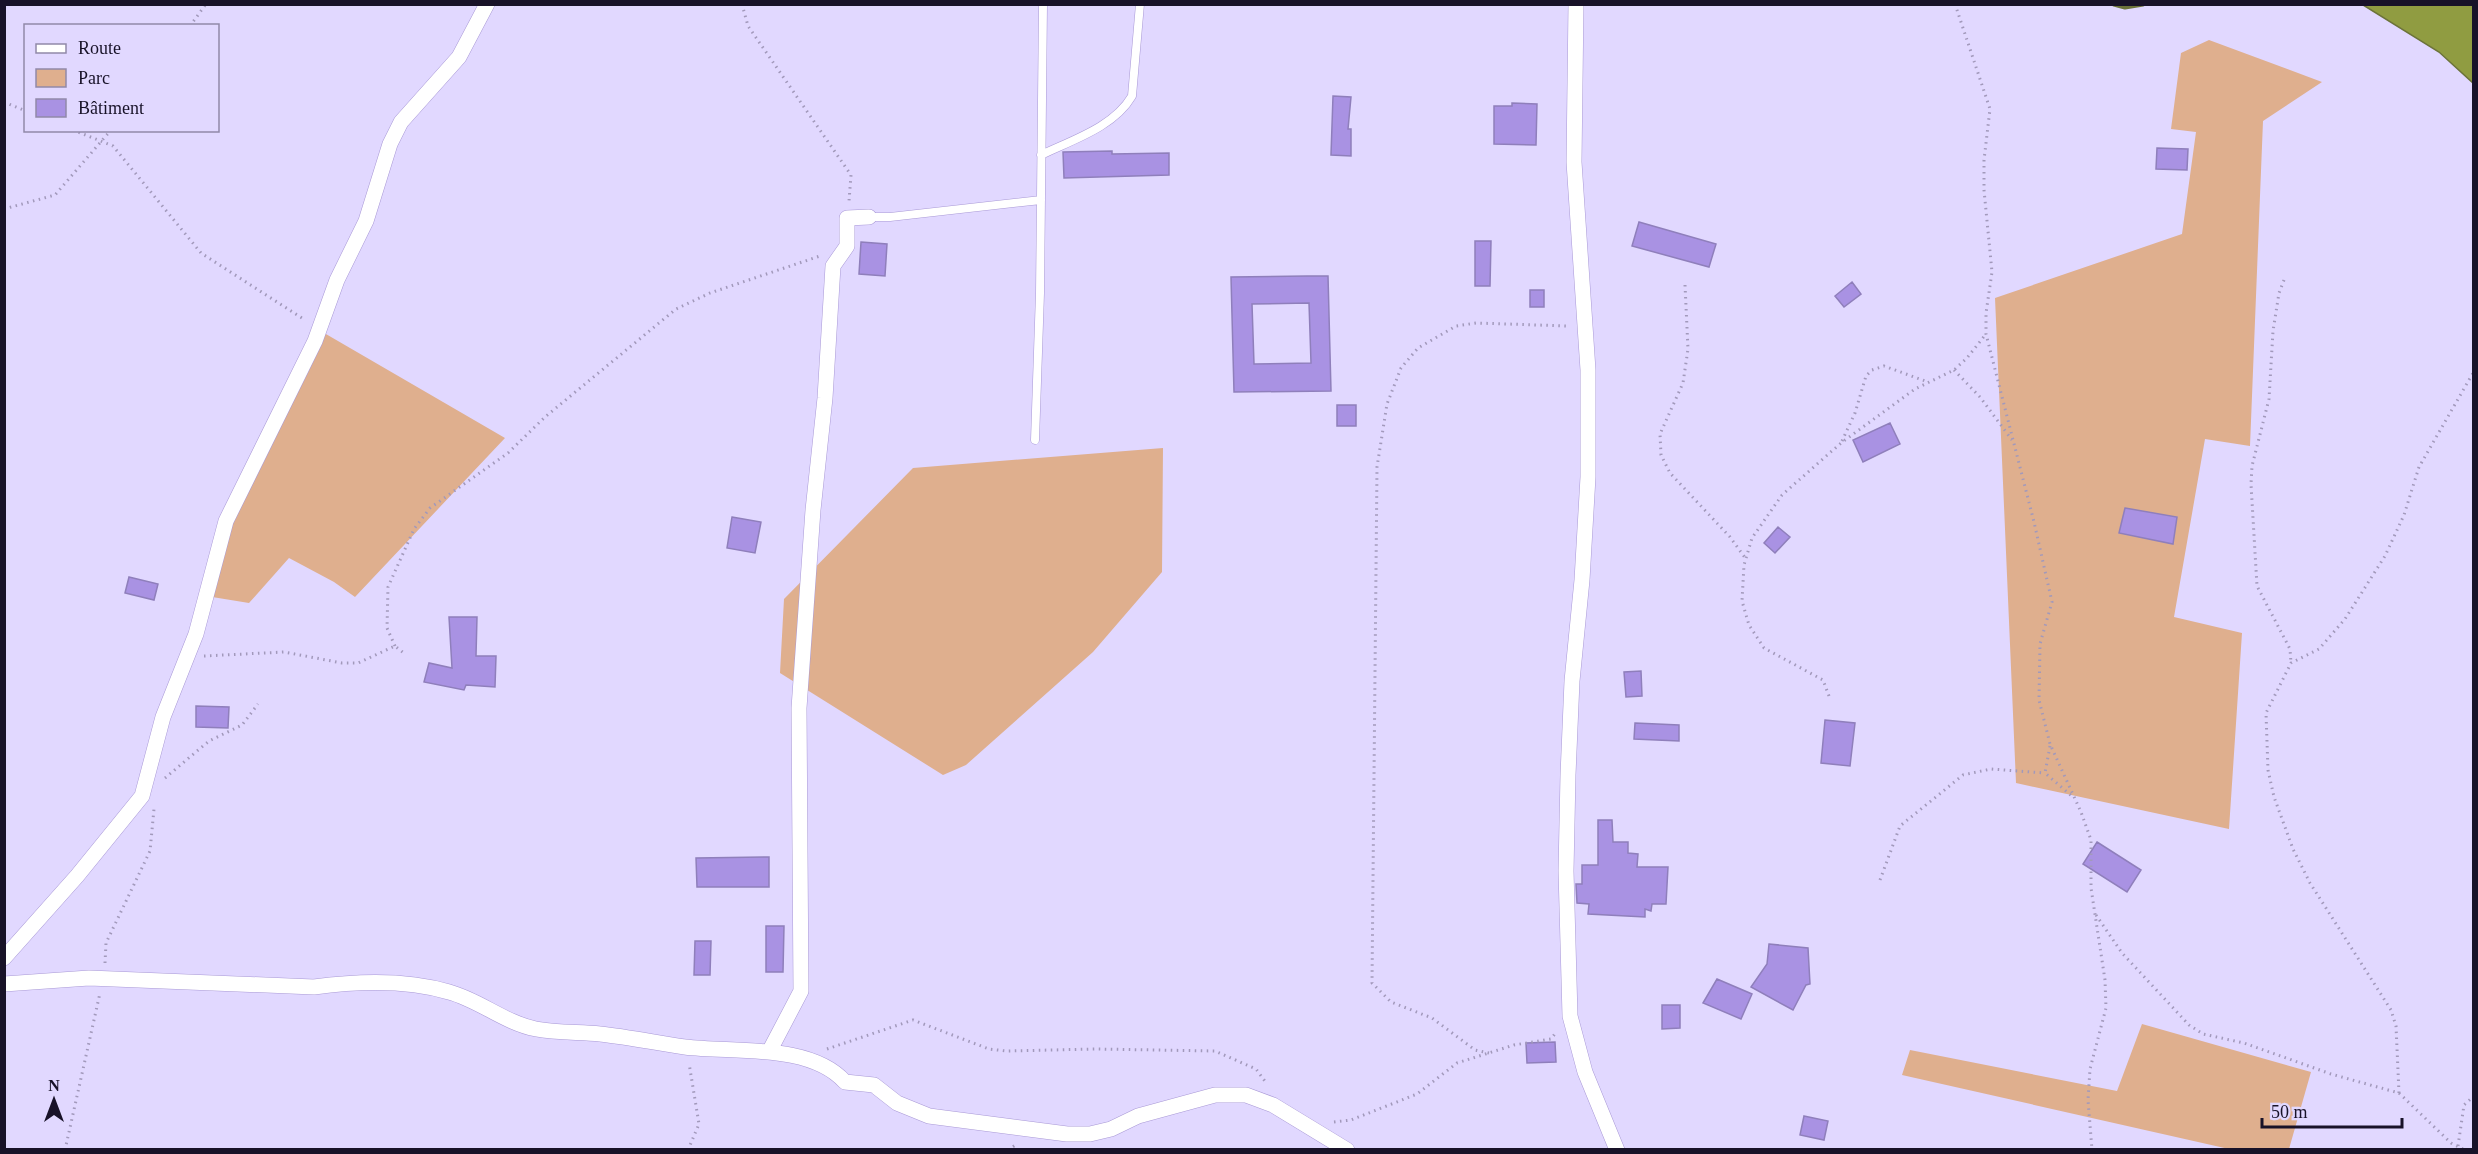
<svg xmlns="http://www.w3.org/2000/svg" width="2478" height="1154" viewBox="0 0 2478 1154" font-family="Georgia,serif">
<style>
.green{fill:#dfaf8e}
.water{fill:#909c41;stroke:#6c733a;stroke-width:1.5}
.lines{fill:none;stroke-linecap:round;stroke-linejoin:round}
.stream{stroke:#6c733a;stroke-width:5}
.building{fill:#a992e3;stroke:#8f7fbb;stroke-width:1.5;fill-rule:evenodd}
.service-casing{stroke:#a999d6;stroke-width:9}
.minor-casing{stroke:#a999d6;stroke-width:16}
.path{stroke:#a299bb;stroke-width:3;stroke-dasharray:1.5 4.5;stroke-linecap:butt}
.service{stroke:#fff;stroke-width:8}
.minor{stroke:#fff;stroke-width:15}
</style>
<rect width="100%" height="100%" fill="#e1d8ff"/>
<!-- green -->
<path class="green" d="M2209,40L2322,82L2263,121L2250,446L2205,439L2174,617L2242,633L2229,829L2016,783L1995,298L2182,234L2196,132L2171,129L2181,53Z
M319,330L505,438L355,597L334,582L289,558L249,603L206,596L226,521Z
M1163,448L1162,572L1093,652L966,765L943,775L780,673L784,599L913,468Z
M2142,1024L2311,1072L2289,1149H2229L1902,1075L1910,1050L2117,1091Z"/>
<!-- water -->
<path class="water" d="M2363,5H2473V83L2439,52Z"/>
<g class="lines">
<!-- stream -->
<path class="stream" d="M2114,4L2125,7L2143,4"/>
</g>
<!-- building -->
<path class="building" d="M1333,96L1351,97L1348,129H1351V156L1331,155Z
M1512,103L1537,104L1536,145L1494,144V106H1512Z
M2157,148L2188,149L2187,170L2156,169Z
M1112,151V154L1169,153V175L1064,178L1063,152Z
M1639,222L1716,244L1709,267L1632,246Z
M1475,241H1491L1490,286H1475Z
M861,242L887,244L885,276L859,274Z
M1307,276H1328L1331,391L1234,392L1231,277ZM1309,303L1311,363L1254,364L1252,304Z
M1852,282L1861,294L1844,307L1835,296Z
M1530,290H1544V307H1530Z
M1337,405H1356V426H1337Z
M1890,423L1900,444L1863,462L1853,440Z
M2125,508L2177,517L2173,544L2119,533Z
M732,517L761,522L755,553L727,548Z
M1778,527L1790,537L1775,553L1764,543Z
M129,577L158,584L154,600L125,593Z
M449,617H477L476,656H496L495,687L466,685L464,690L424,682L429,663L452,668Z
M1641,671L1642,696L1626,697L1624,672Z
M196,706L229,707L228,728L196,727Z
M1825,720L1855,723L1850,766L1821,763Z
M1635,723L1679,725V741L1634,739Z
M1598,820H1612L1613,842H1628V853L1638,854L1637,867H1668L1666,904H1652L1651,911L1645,909V917L1588,914L1589,904L1577,903L1576,884H1582V865H1598Z
M2097,842L2141,870L2127,892L2083,864Z
M769,857V887H697L696,858Z
M766,926H784L783,972H766Z
M695,941H711L710,975H694Z
M1769,944L1808,948L1810,984L1806,985L1793,1010L1751,987L1767,964Z
M1717,979L1752,994L1741,1019L1703,1003Z
M1662,1005H1680V1028L1662,1029Z
M1555,1042L1556,1062L1527,1063L1526,1043Z
M1804,1116L1828,1121L1824,1140L1800,1135Z"/>
<g class="lines">
<defs>
<path id="service" d="M1041,155C1072,140 1114,127 1132,96L1140,4
M869,217H890L1041,200
M1035,440L1040,293L1043,4"/>
<path id="minor" d="M1576,4L1574,162L1588,370V477L1582,580L1572,681L1568,775L1566,871L1570,1016L1585,1072L1617,1150
M4,958L77,876L142,796L163,717L196,634L226,521L315,341L337,280L366,221L390,144L401,122L459,57L487,4
M4,984L89,978L314,987C358,981 405,979 449,992C479,1000 505,1023 536,1029C557,1033 579,1032 600,1034C628,1037 657,1043 685,1047C734,1053 810,1043 845,1082L874,1085L897,1103L929,1116L1067,1134H1090L1111,1129L1138,1116L1215,1095H1246L1273,1105L1347,1150
M769,1052L801,991L799,708L813,510L825,398L833,266L847,246V218L869,217"/>
</defs>
<!-- service casing -->
<use href="#service" class="service-casing"/>
<!-- minor casing -->
<use href="#minor" class="minor-casing"/>
<!-- path -->
<path class="path" d="M742,4L748,26L851,175L849,201
M1955,4L1990,109L1984,160V190L1992,272L1986,313V334L2034,522L2052,602L2040,644L2039,700L2050,744L2081,812L2091,840V888L2105,980L2106,1008L2090,1069L2088,1100L2092,1150
M190,26L206,4
M4,102L26,111
M73,130L113,146L201,253L305,320
M4,209L55,195L111,130
M2284,280L2279,293L2273,331L2269,399L2252,466L2251,484L2257,586L2290,649L2291,663
M1685,285L1688,349L1683,383L1660,434L1661,455L1670,473L1730,537L1746,559
M1954,370L1980,397L2012,440
M1842,441L1855,413L1866,376L1872,370L1884,366L1928,382
M395,646L387,628L388,587L414,529L430,508L508,453L545,417L676,309L710,293L820,256
M204,656L284,652L342,663H358L395,646L405,654
M1829,696L1823,680L1764,648L1749,625L1742,601L1744,565L1752,538L1782,495L1841,443L1915,389L1954,370L1967,358L1986,334
M2050,746L2045,773L2074,798
M165,778L209,741L242,725L258,704
M1880,880L1900,826L1963,775L1991,769L2045,773
M2096,915L2122,953L2189,1025L2203,1034L2244,1043L2331,1074L2399,1093L2451,1143L2465,1150
M105,963L106,943L150,851L154,809
M827,1049L913,1020L989,1049L1006,1051L1097,1049L1215,1051L1256,1069L1267,1084
M1489,1053L1475,1050L1432,1018L1391,1002L1372,983L1377,467L1387,404L1401,368L1418,348L1456,326L1476,323L1568,326
M2399,1093L2396,1026L2391,1010L2310,883L2293,849L2274,797L2268,770L2266,713L2291,663L2319,649L2345,619L2385,556L2404,515L2419,467L2473,373
M1334,1122L1351,1120L1417,1094L1457,1063L1514,1045L1551,1039L1557,1031
M2458,1146L2464,1105L2474,1096
M65,1150L100,993
M688,1150L699,1124L689,1063
M1008,1150L1017,1144"/>
<!-- service -->
<use href="#service" class="service"/>
<!-- minor -->
<use href="#minor" class="minor"/>
</g>
<!-- border -->
<rect width="2478" height="1154" fill="none" stroke="#181228" stroke-width="12"/>
<!-- legend -->
<rect x="24" y="24" width="195" height="108" fill="#e1d8ff" stroke="#9189a9" stroke-width="1.5"/>
<rect x="36" y="44" width="30" height="9" fill="#ffffff" stroke="#9189a9" stroke-width="1.5"/>
<text x="78" y="54" font-size="18" fill="#181228">Route</text>
<rect x="36" y="69" width="30" height="18" fill="#dfaf8e" stroke="#9189a9" stroke-width="1.5"/>
<text x="78" y="84" font-size="18" fill="#181228">Parc</text>
<rect x="36" y="99" width="30" height="18" fill="#a992e3" stroke="#9189a9" stroke-width="1.5"/>
<text x="78" y="114" font-size="18" fill="#181228">Bâtiment</text>
<!-- north arrow -->
<g transform="translate(54 1100)" stroke="#e1d8ff" stroke-width="4.5" paint-order="stroke">
<path d="M0-4.5L10 22L0 15L-10 22Z" fill="#181228"/>
<text y="-9" font-size="16" font-weight="bold" text-anchor="middle" fill="#181228">N</text>
</g>
<!-- scale -->
<path d="M2262 1118v9h140v-9" fill="none" stroke="#181228" stroke-width="3"/>
<text x="2271" y="1118" font-size="18" fill="#181228" stroke="#e1d8ff" stroke-width="4.5" paint-order="stroke">50 m</text>
</svg>
